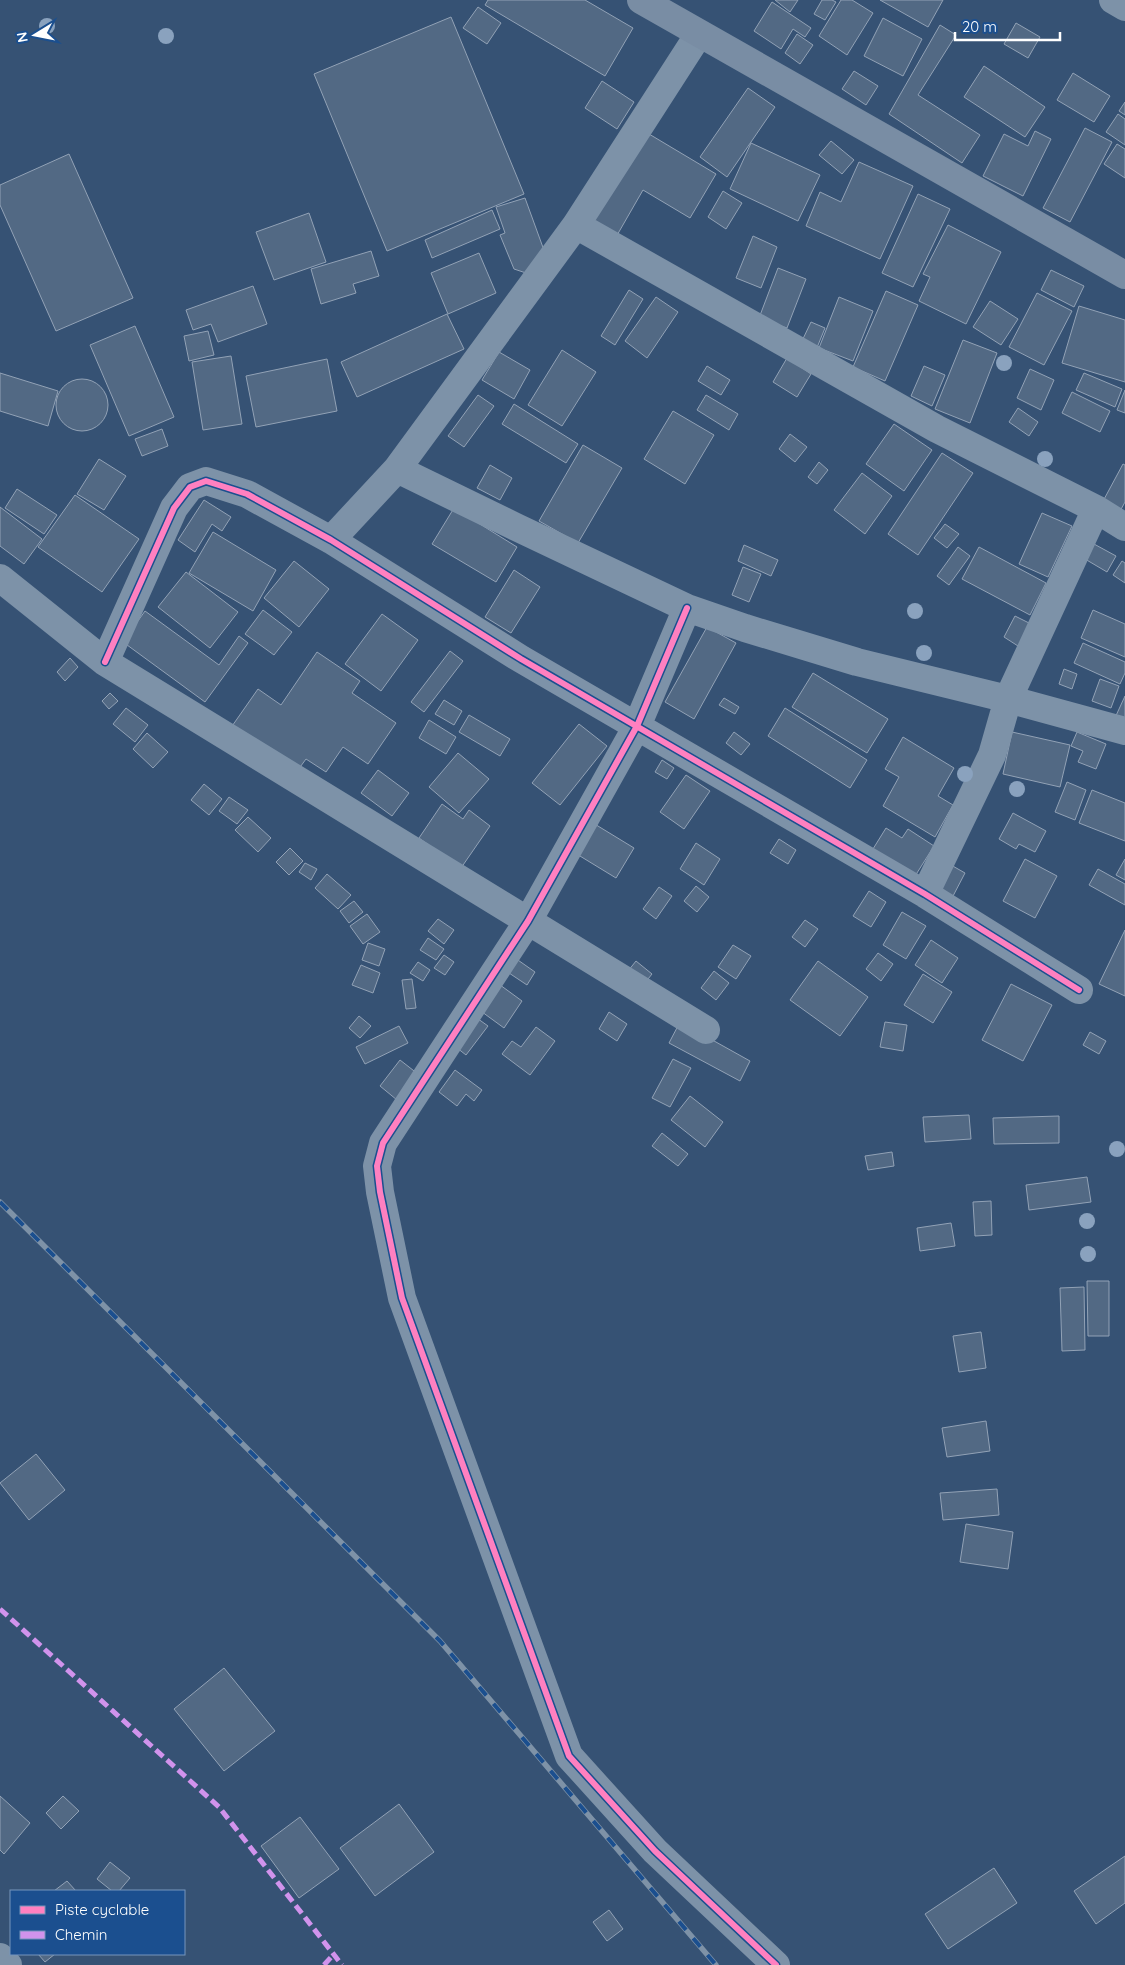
<svg xmlns="http://www.w3.org/2000/svg" width="1125" height="1965" viewBox="0 0 1125 1965" font-family="Quicksand,sans-serif">
<style>
.building{fill:#526984;stroke:#92a2b6}
.lines{fill:none;stroke-linecap:round;stroke-linejoin:round}
.street{stroke:#7d92a8;stroke-width:28}
.secondary{stroke:#798da4;stroke-width:28}
.rail-casing{stroke:#7e92a7;stroke-width:5.5}
.rail{stroke:#1b4f8f;stroke-width:4;stroke-dasharray:11;stroke-linecap:butt}
.quiet{stroke:#d193ec;stroke-width:5;stroke-dasharray:10 5;stroke-linecap:butt}
.cycleway-casing{stroke:#1b4f8f;stroke-width:9}
.cycleway{stroke:#ff80c0;stroke-width:6}
.tree{fill:#8aa2be}
</style>
<rect width="100%" height="100%" fill="#365274"/>
<!-- building -->
<path class="building" d="M488,0H585L633,28L605,76L485,5Z
M775,0H798L790,12Z
M822,0H832L836,2L825,20L814,14Z
M841,0H852L873,13L847,55L819,36Z
M880,0H943L928,27Z
M772,2L811,28L805,37L793,29L781,49L754,31Z
M478,7L501,23L487,44L463,28Z
M451,17L524,194L387,251L314,74Z
M883,18L922,39L903,76L864,56Z
M1016,23L1040,37L1028,58L1004,44Z
M940,25L956,35L918,95L980,135L962,163L889,114Z
M797,34L813,45L800,64L785,53Z
M984,66L1045,107L1025,137L964,97Z
M854,71L878,86L866,105L842,89Z
M1073,73L1110,96L1094,122L1057,100Z
M602,81L634,102L617,129L585,108Z
M748,88L775,107L727,177L700,157Z
M1125,102V115L1119,111Z
M1118,114L1125,119V145L1106,132Z
M1085,128L1112,142L1070,222L1043,208Z
M644,131L716,174L690,218L643,190L616,237L591,222Z
M1035,131L1051,139L1023,196L983,176L1004,134L1028,146Z
M831,141L854,160L842,174L819,155Z
M751,143L820,175L798,221L730,189Z
M1117,144L1125,149V178L1104,164Z
M69,154L133,298L56,331L0,205V185Z
M859,162L913,186L880,259L806,226L820,192L841,202Z
M723,191L742,203L726,229L708,217Z
M918,194L950,209L913,287L882,273Z
M525,198L545,253L526,273L514,269L500,235L505,233L496,207Z
M492,210L500,229L432,258L425,240Z
M309,213L326,262L274,280L256,232Z
M948,225L1001,252L966,324L919,301L930,277L923,274Z
M753,236L777,247L761,288L736,278Z
M371,251L379,276L353,284L356,293L321,304L311,269Z
M479,253L496,293L448,314L431,273Z
M778,268L806,279L787,328L759,318Z
M1051,270L1084,286L1074,307L1041,290Z
M253,286L267,324L218,342L211,324L193,330L186,310Z
M629,290L643,299L615,345L601,336Z
M886,291L918,305L885,381L853,367Z
M1037,293L1072,311L1044,365L1009,347Z
M656,297L678,312L647,358L625,341Z
M839,297L873,311L853,361L819,348Z
M990,301L1018,319L1001,345L973,327Z
M1079,306L1125,320V382L1062,363Z
M447,314L464,349L357,397L341,362Z
M811,322L825,328L816,350L801,343Z
M135,326L174,417L129,436L90,345Z
M208,331L214,355L189,361L184,336Z
M963,340L997,353L970,423L935,409Z
M562,350L596,372L562,426L528,405Z
M499,352L530,370L514,399L482,380Z
M231,356L242,424L203,430L192,362Z
M787,358L811,374L797,397L773,382Z
M327,359L337,411L256,427L246,376Z
M707,366L730,380L721,395L698,381Z
M924,366L945,375L932,406L911,396Z
M1030,369L1054,380L1041,410L1017,398Z
M0,373L58,391L48,426L0,411Z
M1084,373L1122,389L1115,407L1076,390Z
M56 405a26 26 0 1 1 52 0a26 26 0 1 1-52 0Z
M1125,390V413L1117,410Z
M1072,392L1110,411L1100,432L1062,413Z
M478,395L494,406L464,447L448,436Z
M706,395L738,414L729,430L697,410Z
M514,404L578,444L566,463L502,424Z
M1018,408L1038,422L1029,436L1009,422Z
M673,411L714,435L685,484L644,459Z
M894,424L932,450L904,491L866,464Z
M162,429L168,446L142,456L135,439Z
M790,434L807,447L795,462L779,449Z
M583,445L622,468L578,543L539,521Z
M942,453L973,473L918,555L888,534Z
M99,459L126,476L104,510L77,494Z
M819,462L828,470L817,484L808,477Z
M1123,464L1125,465V502L1119,513L1102,503Z
M490,465L512,478L500,500L477,488Z
M862,473L892,496L865,534L834,510Z
M17,489L57,515L44,534L5,508Z
M75,495L139,539L102,592L38,547Z
M204,500L231,517L222,531L212,524L195,552L178,540Z
M0,507L42,539L24,564L0,546Z
M454,508L517,547L496,582L432,544Z
M1042,513L1072,526L1048,577L1019,564Z
M945,524L959,534L947,548L934,538Z
M213,532L276,570L253,611L189,573Z
M1094,544L1116,556L1107,572L1085,559Z
M744,545L778,560L771,576L738,561Z
M958,547L970,556L949,585L937,576Z
M979,547L1046,583L1030,615L962,579Z
M294,561L329,589L299,627L264,598Z
M1122,561L1125,563V583L1113,575Z
M743,567L761,574L749,602L732,595Z
M514,570L540,587L511,633L485,617Z
M186,572L238,612L210,648L158,607Z
M263,610L292,632L274,655L245,634Z
M1093,610L1125,624V657L1081,638Z
M145,611L219,665L239,636L248,643L205,702L123,642Z
M382,614L418,640L381,691L345,664Z
M1015,616L1031,624L1018,646L1004,637Z
M707,627L736,643L694,719L665,702Z
M1083,643L1125,662V673L1120,684L1074,663Z
M450,651L463,661L424,712L411,702Z
M317,652L360,681L352,693L396,723L368,764L343,747L326,772L306,759L295,774L230,729L258,689L281,705Z
M70,658L78,667L65,681L57,672Z
M1064,669L1077,674L1072,689L1059,684Z
M813,673L888,719L867,753L792,707Z
M1100,679L1119,686L1111,708L1092,701Z
M110,693L118,701L109,709L102,701Z
M1125,696V725L1114,720Z
M724,698L739,707L735,714L719,705Z
M444,700L462,711L454,725L435,714Z
M126,708L148,725L135,742L113,724Z
M785,708L867,760L850,788L768,736Z
M469,715L510,739L500,756L459,732Z
M429,720L456,737L446,754L419,738Z
M579,724L607,746L560,805L532,783Z
M734,732L750,744L741,755L726,743Z
M1012,732L1070,745L1060,787L1003,774Z
M1077,732L1106,744L1096,769L1078,762L1083,751L1071,746Z
M147,733L168,752L153,768L133,749Z
M903,737L954,768L938,796L953,805L935,837L883,806L899,777L885,769Z
M458,753L489,779L459,813L429,787Z
M662,760L674,768L667,779L655,772Z
M378,770L409,793L392,816L361,793Z
M686,775L710,791L684,829L660,812Z
M1067,782L1086,790L1075,820L1055,812Z
M204,784L222,799L209,815L191,800Z
M1092,790L1125,803V841L1079,823Z
M229,797L248,810L237,824L219,811Z
M442,804L463,819L469,810L490,826L461,868L419,838Z
M1013,813L1046,831L1035,852L1019,844L1016,849L999,839Z
M248,817L271,838L258,852L235,830Z
M593,823L634,848L616,878L575,853Z
M886,828L902,838L908,829L934,846L910,884L868,857Z
M779,839L796,850L788,864L770,853Z
M696,843L720,859L704,885L680,869Z
M290,848L303,861L289,875L276,862Z
M1025,859L1057,876L1035,918L1003,901Z
M1125,859V880L1116,875Z
M305,863L317,869L311,880L299,872Z
M951,865L965,873L952,898L938,890Z
M1098,869L1125,884V905L1089,885Z
M327,874L351,895L338,909L315,888Z
M696,886L709,897L697,912L684,901Z
M659,887L672,896L656,919L643,909Z
M869,891L886,902L871,927L853,916Z
M354,901L363,912L349,923L340,911Z
M902,912L926,926L906,959L883,945Z
M367,914L380,932L363,944L350,926Z
M438,919L454,930L444,944L428,931Z
M805,920L818,929L805,947L792,937Z
M1125,930V996L1099,984Z
M428,938L444,949L436,960L420,950Z
M931,940L958,958L942,983L915,965Z
M368,943L385,949L379,966L362,960Z
M733,945L751,956L736,979L718,967Z
M878,953L893,964L881,981L866,969Z
M444,955L454,962L445,975L434,968Z
M515,958L535,972L527,985L506,971Z
M636,961L652,974L644,984L628,971Z
M818,961L868,997L840,1036L790,1000Z
M418,962L430,970L423,981L410,973Z
M361,965L380,973L373,993L352,985Z
M714,971L729,983L716,1000L701,988Z
M923,974L952,992L933,1023L904,1005Z
M412,979L416,1008L406,1009L402,980Z
M496,982L522,1001L504,1028L478,1009Z
M1011,984L1052,1005L1023,1061L982,1040Z
M609,1012L627,1024L617,1041L599,1029Z
M359,1016L371,1026L360,1038L349,1028Z
M474,1016L488,1026L466,1055L452,1044Z
M680,1022L750,1061L740,1081L669,1043Z
M885,1022L907,1025L903,1051L880,1047Z
M399,1026L408,1043L365,1064L356,1047Z
M536,1027L555,1041L530,1075L502,1054L512,1041L521,1047Z
M1090,1032L1106,1041L1099,1054L1083,1045Z
M673,1059L691,1068L670,1107L652,1098Z
M400,1060L418,1074L397,1100L380,1086Z
M455,1070L482,1090L474,1101L466,1094L457,1106L439,1092Z
M690,1096L723,1122L705,1147L671,1120Z
M969,1115L971,1139L925,1142L923,1117Z
M1059,1116V1143L994,1144L993,1118Z
M662,1133L688,1154L678,1166L652,1146Z
M892,1152L894,1166L868,1170L865,1156Z
M1087,1177L1091,1202L1029,1210L1026,1185Z
M991,1201L992,1235L975,1236L973,1202Z
M951,1223L955,1246L920,1251L917,1228Z
M1087,1281H1109V1336H1088Z
M1084,1287L1085,1350L1062,1351L1060,1288Z
M981,1332L986,1368L959,1372L953,1336Z
M986,1421L990,1451L947,1457L942,1428Z
M36,1454L65,1490L29,1520L0,1483Z
M997,1489L999,1515L943,1520L940,1493Z
M966,1524L1013,1532L1008,1569L960,1562Z
M224,1668L275,1731L224,1771L174,1709Z
M0,1796L30,1823L4,1854L0,1850Z
M63,1796L79,1811L61,1829L46,1813Z
M399,1804L434,1852L375,1896L340,1848Z
M300,1817L339,1869L299,1898L261,1846Z
M1125,1856V1903L1096,1924L1074,1891Z
M110,1862L130,1878L119,1891H112L97,1879Z
M994,1868L1017,1903L948,1949L925,1914Z
M67,1881L76,1891H54Z
M609,1910L623,1929L607,1941L593,1922Z
M38,1954H55L45,1962Z"/>
<g class="lines">
<!-- street -->
<path class="street" d="M1113,0L1125,7
M576,225L937,429L1096,509L1125,527
M397,469L516,527L687,608L745,628L857,662L1008,699L1125,731
M331,540L397,469L576,225L699,34
M0,578L105,662L706,1030
M687,608L637,726L528,921L383,1143L377,1166L380,1192L402,1298L569,1756L655,1851L776,1965
M105,662L174,508L190,487L206,481L247,494L331,540L521,659L925,894L1079,990
M925,894L992,755L1008,699L1096,509
M0,1957L8,1965"/>
<!-- secondary -->
<path class="secondary" d="M641,0L1125,275"/>
<defs>
<path id="rail" d="M0,1202L440,1641L716,1965"/>
</defs>
<!-- rail casing -->
<use href="#rail" class="rail-casing"/>
<!-- rail -->
<use href="#rail" class="rail"/>
<!-- quiet -->
<path class="quiet" d="M0,1609L219,1807L342,1965
M324,1965L333,1955"/>
<defs>
<path id="cycleway" d="M687,608L637,726L528,921L383,1143L377,1166L380,1192L402,1298L569,1756L655,1851L776,1965
M105,662L174,508L190,487L206,481L247,494L331,540L521,659L925,894L1079,990"/>
</defs>
<!-- cycleway casing -->
<use href="#cycleway" class="cycleway-casing"/>
<!-- cycleway -->
<use href="#cycleway" class="cycleway"/>
</g>
<!-- trees -->
<g class="tree">
<circle cx="47" cy="26" r="8"/>
<circle cx="166" cy="36" r="8"/>
<circle cx="1004" cy="363" r="8"/>
<circle cx="1045" cy="459" r="8"/>
<circle cx="915" cy="611" r="8"/>
<circle cx="924" cy="653" r="8"/>
<circle cx="965" cy="774" r="8"/>
<circle cx="1017" cy="789" r="8"/>
<circle cx="1117" cy="1149" r="8"/>
<circle cx="1087" cy="1221" r="8"/>
<circle cx="1088" cy="1254" r="8"/>
</g>
<!-- legend -->
<rect x="10" y="1890" width="175" height="65" fill="#1b4f8f" stroke="#7695bc"/>
<rect x="20" y="1906" width="25" height="8" fill="#ff80c0" stroke="#7695bc"/>
<text x="55" y="1915" font-size="15" fill="#ffffff">Piste cyclable</text>
<rect x="20" y="1931" width="25" height="8" fill="#d193ec" stroke="#7695bc"/>
<text x="55" y="1940" font-size="15" fill="#ffffff">Chemin</text>
<!-- north arrow -->
<g transform="translate(35 35) rotate(260)" stroke="#1b4f8f" stroke-width="4" paint-order="stroke">
<path d="M0-4L9 19L0 12L-9 19Z" fill="#ffffff"/>
<text y="-8" font-size="14" font-weight="bold" text-anchor="middle" fill="#ffffff">N</text>
</g>
<!-- scale -->
<path d="M955 32v8h105v-8" fill="none" stroke="#ffffff" stroke-width="2.5"/>
<text x="962" y="32" font-size="15" fill="#ffffff" stroke="#1b4f8f" stroke-width="4" paint-order="stroke">20 m</text>
</svg>
